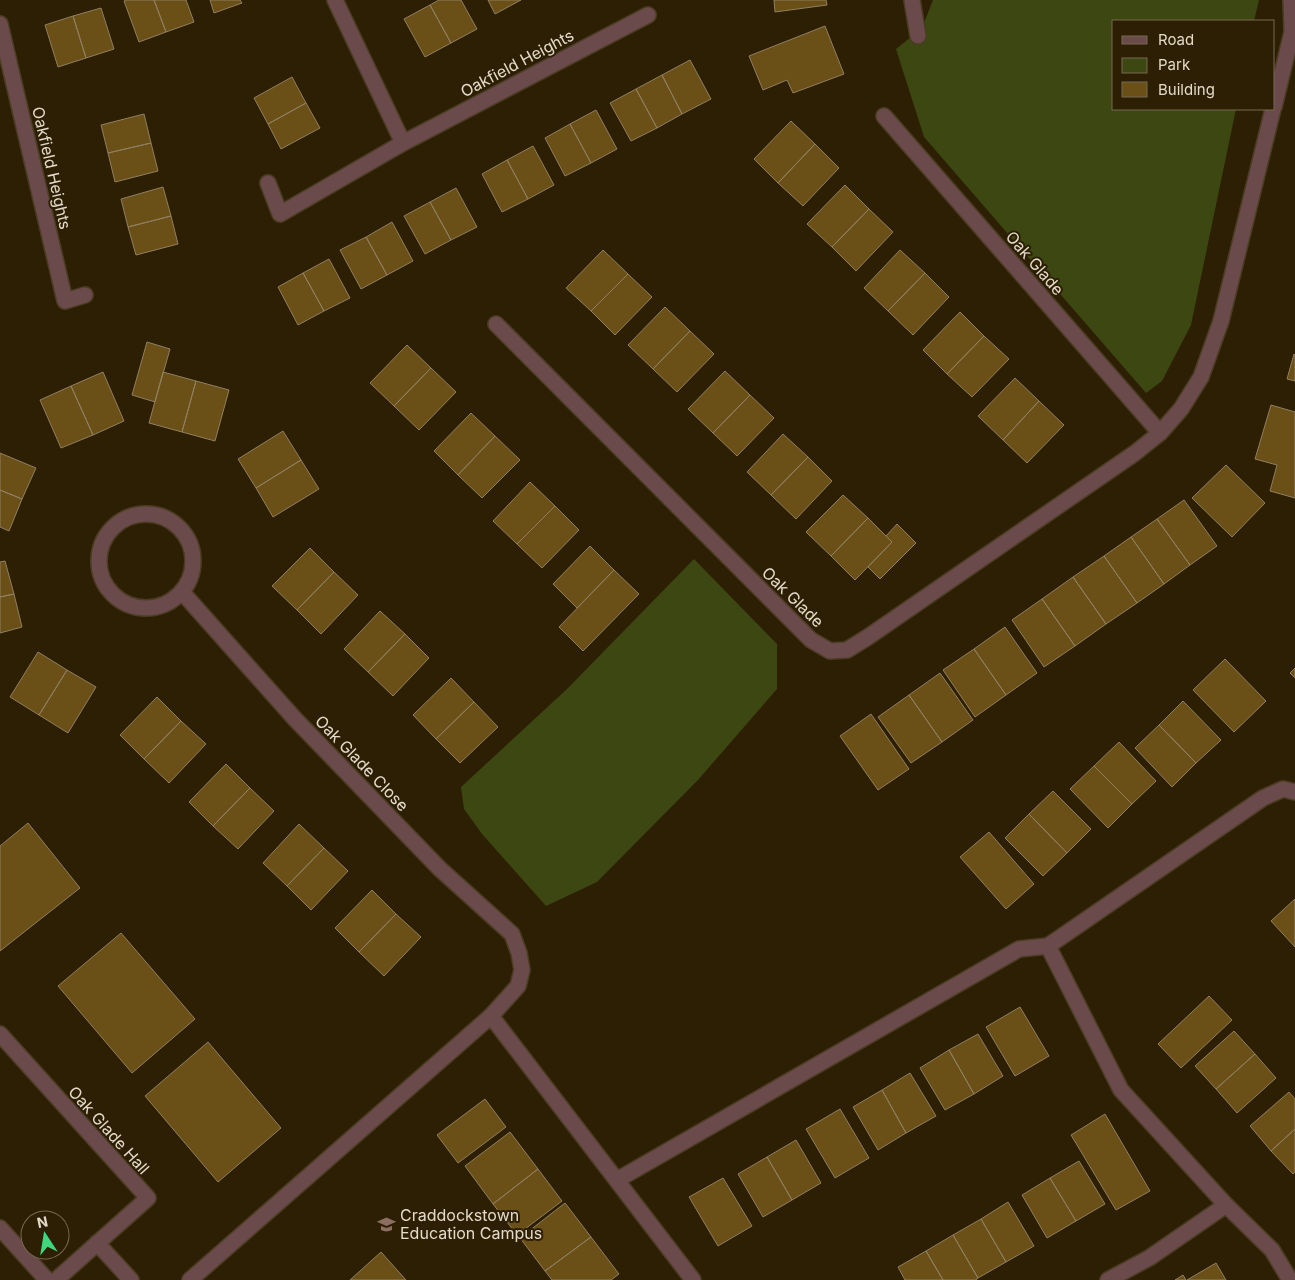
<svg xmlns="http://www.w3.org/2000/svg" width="1295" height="1280" viewBox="0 0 1295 1280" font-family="Inter,sans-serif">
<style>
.green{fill:#3c4711}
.building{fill:#6a4f16;stroke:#907f61}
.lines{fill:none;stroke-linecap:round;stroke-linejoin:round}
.street-casing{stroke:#4a3d23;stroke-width:18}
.street{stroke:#6b4a4b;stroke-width:15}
.labels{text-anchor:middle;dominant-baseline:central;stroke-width:4;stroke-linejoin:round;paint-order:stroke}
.street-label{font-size:16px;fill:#e3daca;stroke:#2d1f03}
.poi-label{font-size:16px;fill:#e3daca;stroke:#2d1f03;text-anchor:start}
</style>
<rect width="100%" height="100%" fill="#2d1f03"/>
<!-- green -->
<path class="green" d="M933,0H1259L1254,21H1114V109H1236L1191,325L1162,381L1146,393L924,137L896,49L922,28Z
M694,559L777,644V689L698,780L597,882L546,906L482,834L464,809L461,787L567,689Z"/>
<!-- building -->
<path class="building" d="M126,0H154L166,32L139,42L124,1Z
M154,0H186L194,22L166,32Z
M210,0H240L242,3L214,13Z
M439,0H461L477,29L451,43L430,5Z
M488,0H521L495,14Z
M774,0H826L827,5L775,12Z
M430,5L451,43L425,57L404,19Z
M101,8L114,49L86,58L73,16Z
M73,16L86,58L58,67L45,25Z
M825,26L844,74L793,93L787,80L763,90L749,56Z
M690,60L711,99L682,114L662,75Z
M662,75L682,114L657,128L636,89Z
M292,77L306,103L268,124L254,98Z
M636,89L657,128L631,141L610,103Z
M306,103L320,128L281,149L268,124Z
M596,110L617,149L591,163L570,124Z
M144,114L151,143L108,153L101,125Z
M791,121L815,144L778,183L754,159Z
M570,124L591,163L565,176L545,138Z
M151,143L158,171L115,182L108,153Z
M815,144L839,168L803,206L778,183Z
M533,146L554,185L528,199L507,160Z
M507,160L528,199L502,212L482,174Z
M845,185L869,209L832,247L807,224Z
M163,187L171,216L128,227L121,199Z
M456,188L477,227L451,240L430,202Z
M430,202L451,240L425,254L404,216Z
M869,209L893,232L856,271L832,247Z
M171,216L178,244L136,255L128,227Z
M392,222L413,261L387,275L366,237Z
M366,237L387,275L361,289L340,250Z
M603,250L628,274L591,311L566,288Z
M900,250L925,273L888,311L864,288Z
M329,259L350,298L324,311L303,273Z
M303,273L324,311L298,325L278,287Z
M925,273L949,297L913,335L888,311Z
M628,274L652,297L615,335L591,311Z
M665,307L690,331L653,369L628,345Z
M960,312L984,336L947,374L923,350Z
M690,331L714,354L677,392L653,369Z
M984,336L1009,359L972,397L947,374Z
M147,342L170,349L155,402L132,395Z
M407,345L431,368L394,406L370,383Z
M1294,354L1295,355V381L1287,379Z
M431,368L456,392L419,430L394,406Z
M725,371L750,395L713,433L688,409Z
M103,372L124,421L93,435L71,386Z
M163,372L196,381L182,432L149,423Z
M1015,378L1039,401L1003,440L978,416Z
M196,381L229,390L215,441L182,432Z
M71,386L93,435L61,448L40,400Z
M750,395L774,418L737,456L713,433Z
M1039,401L1064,425L1027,463L1003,440Z
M1271,405L1295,412V498L1270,491L1277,465L1255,459Z
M471,413L495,436L458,475L434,451Z
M283,431L301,460L256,488L238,459Z
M783,434L808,457L771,495L747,472Z
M495,436L520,460L482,498L458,475Z
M0,453L36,468L22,499L0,490Z
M808,457L832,481L796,519L771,495Z
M301,460L319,489L273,517L256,488Z
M1226,465L1265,503L1232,537L1192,498Z
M530,482L555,506L517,544L493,521Z
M0,490L22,499L9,531L0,527Z
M843,495L868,518L831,556L806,532Z
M1184,500L1217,546L1190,565L1157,519Z
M555,506L579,530L542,568L517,544Z
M868,518L892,542L855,580L831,556Z
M1157,519L1190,565L1164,584L1131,537Z
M897,524L916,543L880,579L868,567L892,542L886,536Z
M1131,537L1164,584L1137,603L1104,556Z
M590,546L614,570L577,608L553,584Z
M310,548L334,572L297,610L272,586Z
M1104,556L1137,603L1106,624L1073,577Z
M5,561L14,594L0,597V562Z
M614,570L639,594L583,651L559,627Z
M334,572L358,595L321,634L297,610Z
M1073,577L1106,624L1075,646L1042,599Z
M14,594L22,627L0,633V597Z
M1042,599L1075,646L1044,667L1012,620Z
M380,611L405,634L368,672L344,649Z
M1005,627L1037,673L1006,695L974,649Z
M405,634L429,658L393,696L368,672Z
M974,649L1006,695L975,717L943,670Z
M38,652L67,670L39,715L10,697Z
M1225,659L1266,701L1234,732L1193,690Z
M1295,668V678L1290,673Z
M67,670L96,687L68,733L39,715Z
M940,673L973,720L942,742L909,695Z
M451,678L474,702L436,739L413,715Z
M909,695L942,742L911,763L878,717Z
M157,697L181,721L144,759L120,735Z
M1183,701L1221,740L1196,763L1159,725Z
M474,702L498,727L460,763L436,739Z
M871,714L909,769L878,790L840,736Z
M181,721L206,744L169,783L144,759Z
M1159,725L1196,763L1172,787L1135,748Z
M1119,742L1156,781L1132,804L1094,766Z
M226,764L250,788L213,826L189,802Z
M1094,766L1132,804L1108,828L1070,789Z
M250,788L274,811L238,849L213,826Z
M1053,791L1091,829L1067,853L1029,814Z
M1029,814L1067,853L1043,876L1005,838Z
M28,823L80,888L0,951V846Z
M299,824L324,848L287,886L263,863Z
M989,832L1034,884L1006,909L960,857Z
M324,848L348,871L311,910L287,886Z
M372,890L396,914L359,952L335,928Z
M1295,899V947L1271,921Z
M396,914L421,937L384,976L359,952Z
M121,933L195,1019L132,1073L58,986Z
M1209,996L1232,1020L1181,1068L1158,1044Z
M1020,1007L1049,1056L1015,1076L986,1027Z
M1234,1031L1255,1054L1216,1089L1195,1066Z
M978,1034L1003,1076L974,1094L949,1050Z
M208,1042L281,1128L218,1182L145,1096Z
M949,1050L974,1094L945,1110L920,1068Z
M1255,1054L1276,1078L1237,1113L1216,1089Z
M910,1073L936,1116L906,1133L882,1090Z
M882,1090L906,1133L878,1150L853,1107Z
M1289,1092L1295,1099V1129L1271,1151L1250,1126Z
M485,1099L506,1127L458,1163L437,1135Z
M840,1109L869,1158L835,1178L806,1129Z
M1105,1114L1150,1191L1116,1210L1071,1135Z
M1295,1129V1172L1293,1174L1271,1151Z
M510,1132L538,1169L493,1204L465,1166Z
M796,1140L821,1183L792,1200L767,1157Z
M767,1157L792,1200L763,1217L738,1174Z
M1079,1161L1105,1204L1076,1221L1050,1178Z
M538,1169L562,1201L517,1235L493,1204Z
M723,1178L752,1226L718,1246L689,1197Z
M1050,1178L1076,1221L1047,1238L1022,1195Z
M1008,1202L1034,1246L1006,1262L981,1219Z
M565,1203L591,1237L545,1271L520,1238Z
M981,1219L1006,1262L978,1278L953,1235Z
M953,1235L978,1278L976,1280H943L926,1251Z
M591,1237L619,1274L611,1280H552L545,1271Z
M926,1251L943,1280H905L898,1267Z
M381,1252L406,1280H350Z
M1216,1263L1226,1280H1187Z
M1183,1275L1186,1280H1175Z"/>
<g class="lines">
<defs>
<path id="street" d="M335,0L403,143
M912,0L918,36
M0,24L65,301L85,295
M1274,107L1292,32L1291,0
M884,116L1160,433
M268,183L280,214L403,143L648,15
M496,324L811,640L830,651L847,650L868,637L1135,453L1160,433L1181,409L1201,377L1221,321L1273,109
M99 561a47 47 0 1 1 94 0a47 47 0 1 1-94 0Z
M182,592L295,719L440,869L512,934L519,953L522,970L518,986L491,1016L190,1280
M1048,946L1121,1090L1226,1205
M491,1016L693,1280
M0,1034L148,1198L56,1280
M617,1180L1019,949L1048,946L1263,798L1283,789L1295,792
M0,1228L47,1280
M97,1243L131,1280
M1108,1280L1149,1258L1226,1205L1272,1250L1290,1280"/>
</defs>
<!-- street casing -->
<use href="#street" class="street-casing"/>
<!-- street -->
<use href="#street" class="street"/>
</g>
<!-- icons -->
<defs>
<symbol id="school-bare" viewBox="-9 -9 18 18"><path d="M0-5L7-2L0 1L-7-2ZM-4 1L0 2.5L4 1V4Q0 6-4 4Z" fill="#8d6e63" stroke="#2d1f03" stroke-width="2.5" paint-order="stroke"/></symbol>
</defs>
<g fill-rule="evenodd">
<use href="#school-bare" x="374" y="1212" width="25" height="25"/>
</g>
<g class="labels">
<!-- street labels -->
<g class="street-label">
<text transform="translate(517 63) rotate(-28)">Oakfield Heights</text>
<text transform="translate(52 168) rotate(77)">Oakfield Heights</text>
<text transform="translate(1035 263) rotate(49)">Oak Glade</text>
<text transform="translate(793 597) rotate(44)">Oak Glade</text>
<text transform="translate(362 763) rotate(46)">Oak Glade Close</text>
<text transform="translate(109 1130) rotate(48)">Oak Glade Hall</text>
</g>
<!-- poi labels -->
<g class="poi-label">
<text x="400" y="1215">Craddockstown<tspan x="400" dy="18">Education Campus</tspan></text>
</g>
</g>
<!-- legend -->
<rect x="1112" y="20" width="162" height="90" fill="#2d1f03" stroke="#766a53"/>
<rect x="1122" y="36" width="25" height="8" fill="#6b4a4b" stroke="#766a53"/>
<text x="1158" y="45" font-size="15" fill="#e3daca">Road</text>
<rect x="1122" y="58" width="25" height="15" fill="#3c4711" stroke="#766a53"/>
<text x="1158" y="70" font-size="15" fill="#e3daca">Park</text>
<rect x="1122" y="82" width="25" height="15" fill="#6a4f16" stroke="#766a53"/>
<text x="1158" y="95" font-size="15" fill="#e3daca">Building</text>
<!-- north arrow -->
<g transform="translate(45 1235) rotate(348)"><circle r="24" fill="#2d1f03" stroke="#766a53"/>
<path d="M0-4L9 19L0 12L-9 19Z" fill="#3dd77e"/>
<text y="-8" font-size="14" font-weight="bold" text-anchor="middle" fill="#e3daca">N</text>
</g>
</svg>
